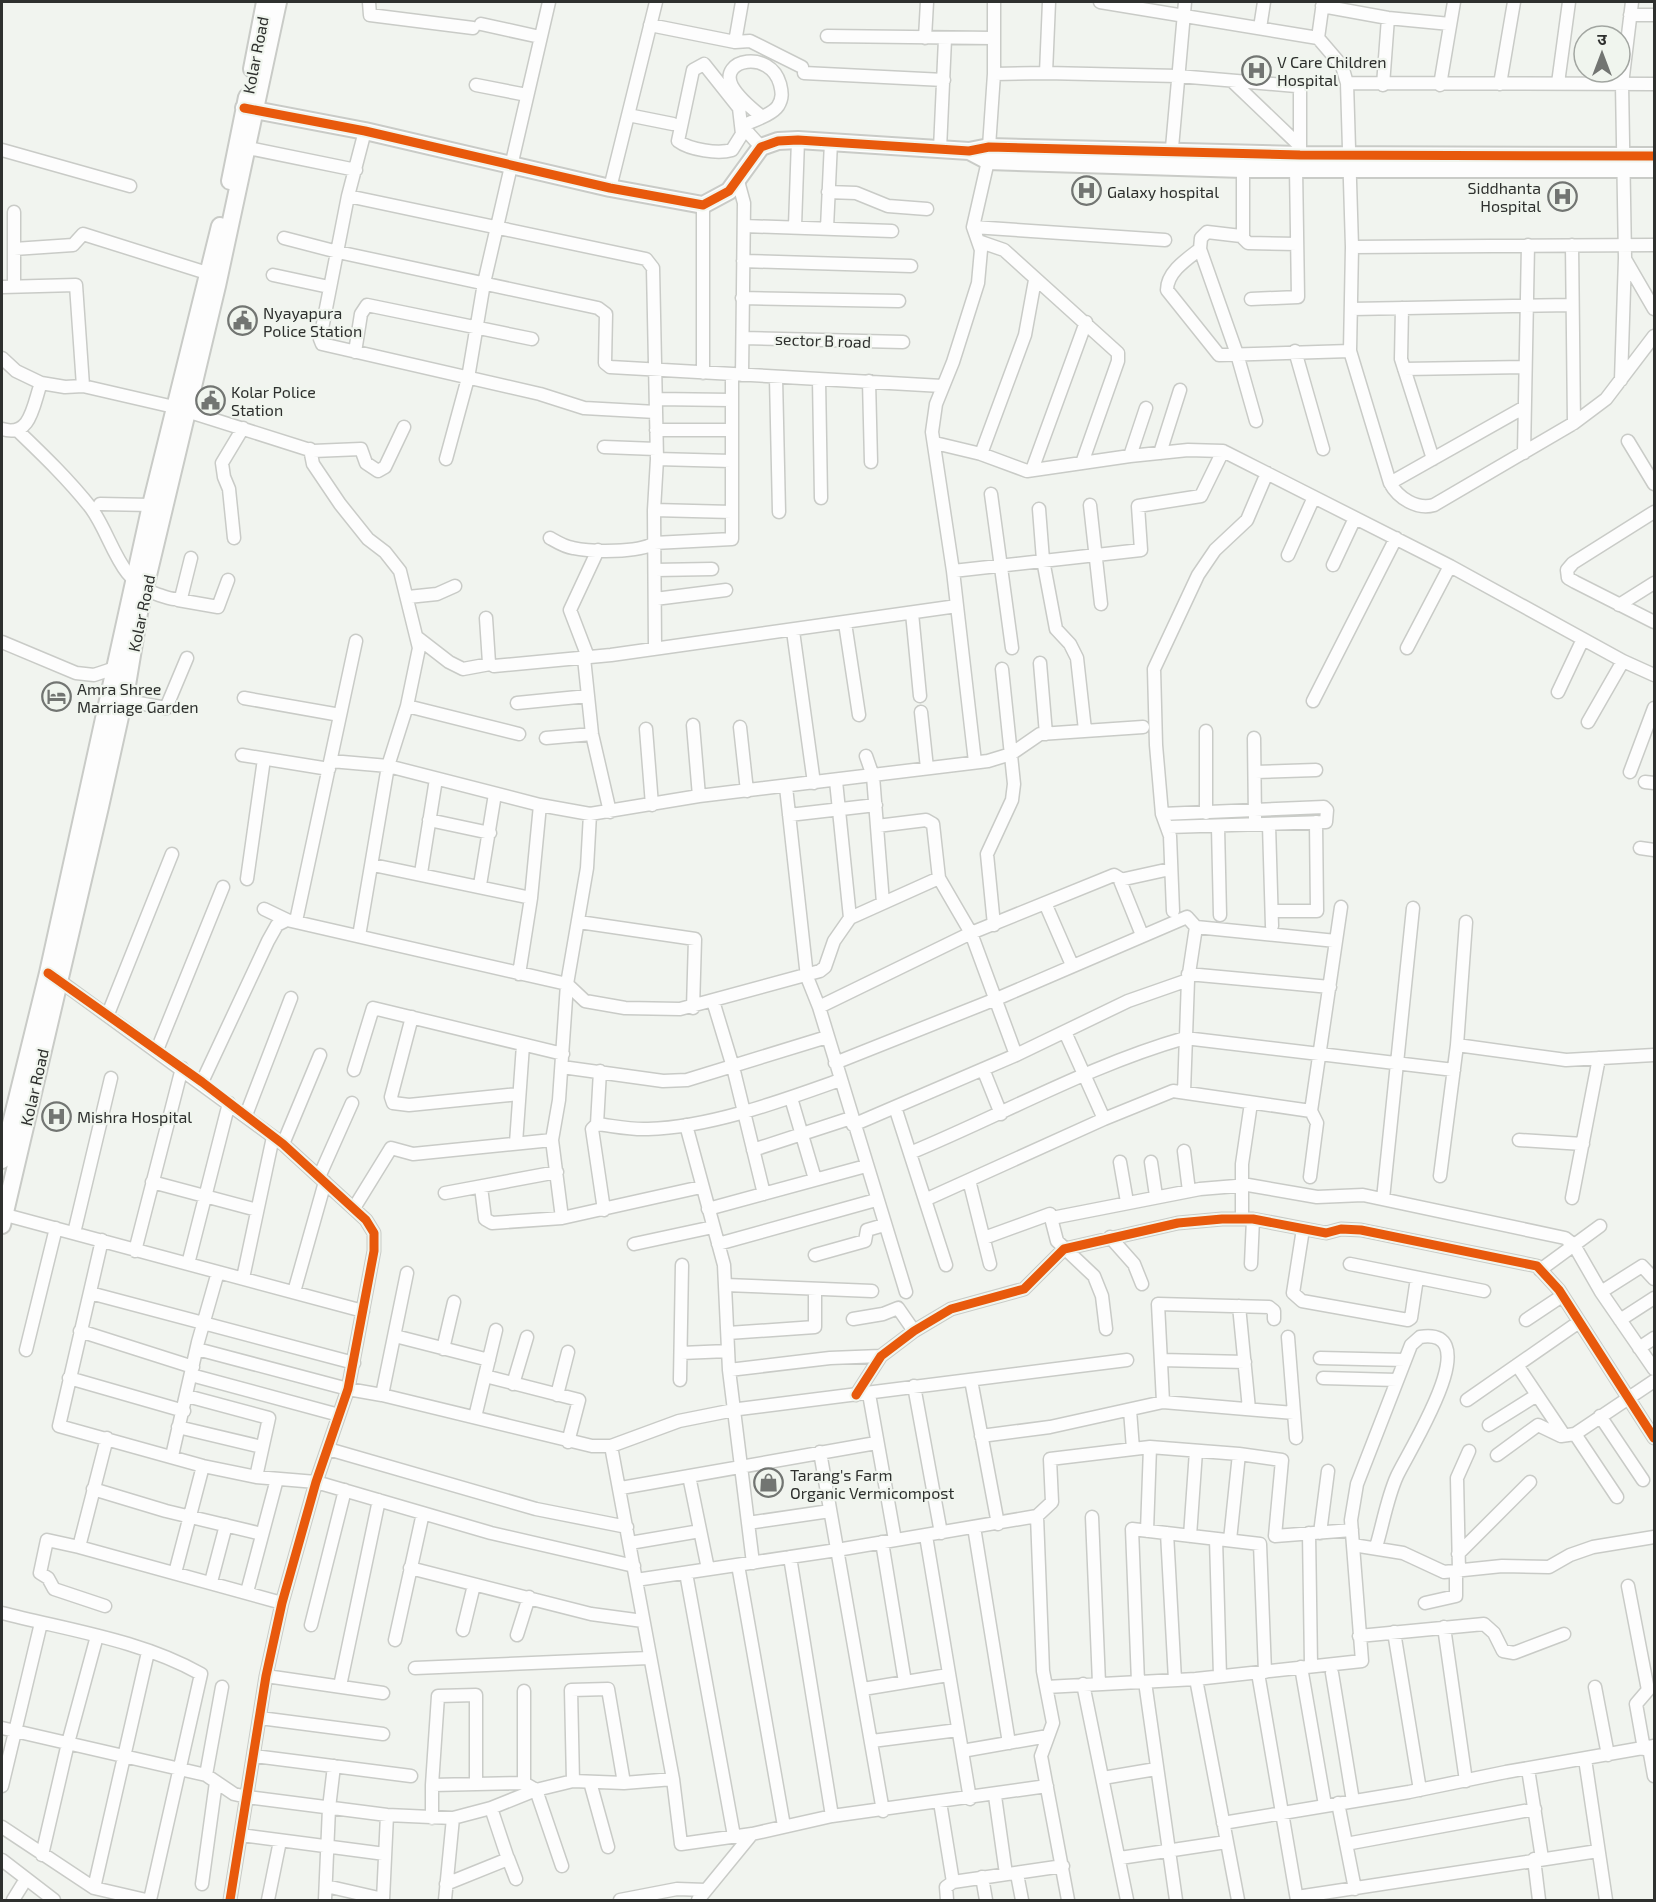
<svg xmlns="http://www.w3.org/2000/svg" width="1656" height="1902" viewBox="0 0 1656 1902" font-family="'Exo 2','Noto Sans Devanagari',sans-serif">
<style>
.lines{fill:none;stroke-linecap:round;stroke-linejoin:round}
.street-casing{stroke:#c9cbc7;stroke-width:15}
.secondary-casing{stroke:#c9cbc7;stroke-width:20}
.street{stroke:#fdfdfd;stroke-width:12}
.secondary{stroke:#fdfdfd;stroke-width:16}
.cycleway-casing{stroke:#f0f5ee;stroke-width:13}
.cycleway{stroke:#e8590c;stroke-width:9}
.labels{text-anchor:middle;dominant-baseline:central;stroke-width:4.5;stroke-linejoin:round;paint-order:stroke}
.street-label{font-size:16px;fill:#2e302e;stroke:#f0f5ee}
.poi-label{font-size:16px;fill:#2e302e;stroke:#f0f5ee;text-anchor:start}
</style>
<rect width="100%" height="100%" fill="#f1f4ef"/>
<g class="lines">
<defs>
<path id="street" d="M369,2L370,15L473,28
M742,2L735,42L750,41L802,67
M1049,2L1046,73L1178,76L1296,86L1300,90V155
M1100,2L1318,38
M1323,2L1318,38L1342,66L1347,83L1352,247L1350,351L1390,483
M1322,6L1388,18L1450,24
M1630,15H1654
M481,24L540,37
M650,25L735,42
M1260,28L1264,2
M827,36L993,38
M925,38L927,2
M704,64L739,108L742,134L732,150C718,154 690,150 678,141L693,70Z
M804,73L944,80
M994,74L1046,73
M1232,81L1300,146
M1347,83L1654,84
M1558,83L1569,2
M1500,84L1514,2
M476,85L527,95
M1383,85L1388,18
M1440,85L1454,2
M628,115L673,124
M761,116C751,108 738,97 732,86C718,59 770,49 780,84C782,92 783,98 778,106C772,115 752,121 742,126L761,147
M365,131L348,196L320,339L322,344L540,394L584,408L656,412
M248,148L356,170
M940,149L945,39
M2,150L130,186
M1171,159L1185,2
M1243,169V238L1248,243L1297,244
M738,181L744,203L742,375
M610,188L656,2
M828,192L856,193L888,206L927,209
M348,196L646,259L653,268L657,459L654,510L655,647
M14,212V286
M744,226L892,231
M795,226L798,140
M973,227L1165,240
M827,228L831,142
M1241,236L1207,232L1201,238L1200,249L1237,354L1256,421
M284,238L338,252L598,308L606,314L605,363L610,367L942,386
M978,241L1004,250L1118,353V361L1082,463
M1572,245L1574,423
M1352,247L1654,245
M14,249L73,245L83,234L207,273
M1200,249C1187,259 1167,272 1167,290L1219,355L1350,351
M1625,259L1654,309
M743,261L911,266
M273,275L329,287
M2,287L76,285L83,386
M742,298L899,301
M1251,299L1298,297L1296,168
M1402,308L1401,359L1433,459
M1352,309L1572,305
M743,338L903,342
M1295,351L1323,449
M355,352L361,314L367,305L532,339
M2,358L16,371L41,383L65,387L83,386L174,407L313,451L361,449L366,463L378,471L385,467L404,427
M1404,369L1525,367
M703,373V205
M776,378L779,512
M819,379L821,498
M1621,380L1625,258L1622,84L1632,2
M869,381L871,462
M656,399L731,400
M1523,408L1390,483C1398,498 1417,510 1434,505L1574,423L1606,399L1654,336
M2,429C31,438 33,405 41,383
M656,430H731
M18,431C43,455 69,480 91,508C113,538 118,583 159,595C166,597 174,601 181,598L191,558
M1628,441L1654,484
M935,443L981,454L1027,471L1130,456L1188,450L1223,451L1450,566L1623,661L1654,675
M604,447L656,449
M310,449L313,464L340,504L368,539L385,552L400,571L419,648L407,706L388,766L359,936
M1160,453L1180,390
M1524,453L1528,245
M981,454L1025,335L1035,280
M1130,456L1146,408
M446,459L468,378L484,283L549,2
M657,459L731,461
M1032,470L1086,322
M991,494L1012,648
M100,504L151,505
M1090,505L1101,604
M1039,509L1043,560L1056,629L1070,644L1077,658L1085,730
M654,510L732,512
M1654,512L1573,563L1567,570L1568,578L1575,582L1654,622
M234,538L229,489L224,477L222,463L243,428
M550,538C557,542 565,547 573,548C591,552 639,553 654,543L732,539V374
M1288,555L1314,497
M1333,565L1355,518
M655,570L712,569
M953,571L1141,550L1138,506L1201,496L1223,451
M408,597L437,594L455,586
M655,599L726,590
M178,600L218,607L228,580
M1619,605L1654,583
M912,613L920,696
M486,618L489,663L494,666L611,655L957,606
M845,623L859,715
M793,631L814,783
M418,638L449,662L463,669L490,664
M2,642L76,673L94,675L121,666
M1407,648L1450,566
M588,657L570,610L598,550
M584,658L592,734L610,812
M1040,663L1046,734
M1558,692L1583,639
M244,698L340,715
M117,699L166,708L187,658
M1313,701L1396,538
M517,703L588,696
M407,706L519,734
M921,712L927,768
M1588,722L1623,661
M693,725L699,796
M740,727L747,791
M646,729L652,805
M1206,731V813
M546,738L592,734
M1254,738L1255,818
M242,755L329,769
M866,756L873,776L883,903
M331,761L388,766L540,805L590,814L699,796L988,761L1011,754L1040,734L1143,727
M975,762L953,571L932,432L936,404L953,362L978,283L981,250L973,227L988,161L994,74V2
M1255,772L1316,770
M1630,772L1654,708
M1645,782L1654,783
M786,787L807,977L819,1007L906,1292
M1162,814L1324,807L1327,810L1326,822L1168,827
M789,815L876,805
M429,820L490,833
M1269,825L1272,926
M877,826L926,820L933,824L939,878L971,933L1016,1055
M1218,827L1220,915
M1640,848L1654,850
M373,865L531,898
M421,873L436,779
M247,879L264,759
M1120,880L1170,869
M480,885L495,794
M1045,903L1072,965
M264,909L287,920
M1173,911L1170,836L1162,814L1156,745L1154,669L1198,575L1215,550L1247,520L1267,473
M1272,911H1317L1316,822
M850,918L939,878
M296,921L356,641
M579,922L695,939L693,1008
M994,925L987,854L1012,800L1014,784L1002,669
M1196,927L1336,941
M519,974L531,898L540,805
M1188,974L1330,987
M53,976L283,1144L366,1220L374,1233V1251L348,1389L316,1482L282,1603L266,1676L230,1900
M713,1001L733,1067L764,1194
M819,1007L971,933L1114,875L1119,878L1142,935
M108,1014L172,854
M412,1017L391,1097L393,1103L409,1105L519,1094
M1065,1032L1104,1119
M1457,1045L1566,1060L1654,1055
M157,1050L223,887
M835,1063L1001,997L1187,917L1196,927L1188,980L1184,1092
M562,1067L663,1081L687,1080L827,1037
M983,1069L1001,1114
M354,1070L373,1008L563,1054
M600,1071L597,1124L592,1129L604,1210
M202,1082L268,941L277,925L287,920L567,984L585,1001L625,1008L680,1009L820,971L825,967L834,941L850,918L836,781
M791,1098L815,1179
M895,1107L946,1265
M246,1115L291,998
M597,1124C614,1126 631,1130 648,1129C711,1127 781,1101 840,1080
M686,1125L724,1265L729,1370L753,1563
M853,1125L1016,1055L1128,1001L1188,980
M1519,1140L1583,1144
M516,1143L523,1045
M283,1144L320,1055
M753,1150L851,1118
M1184,1151L1189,1191
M910,1153C1002,1115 1090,1065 1185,1038L1454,1070
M1120,1162L1127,1202
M1151,1162L1156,1196
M1440,1176L1457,1045L1466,922
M319,1177L352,1103
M1310,1177L1317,1123L1311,1111
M969,1180L990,1264
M152,1182L257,1210
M481,1187L485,1219L492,1223L562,1218L701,1187
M445,1193L557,1172
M1572,1198L1599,1058
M927,1199L1104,1119L1173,1091L1311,1111L1341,907
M1383,1199L1413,908
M354,1208L391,1148L413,1154L552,1140
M708,1209L866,1166
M2,1214L363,1311
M562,1218L552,1140L559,1100L567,984L587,868L590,814
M1052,1218L1200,1189L1248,1185L1317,1197L1363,1195L1565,1238L1574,1245L1601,1292L1654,1369
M1242,1219V1164L1251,1103
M1303,1229L1293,1293L1302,1301L1408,1320L1411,1318L1417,1278
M74,1233L111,1078
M1110,1237L1134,1264L1142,1284
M984,1238L1050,1214L1057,1241L1094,1276L1102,1296L1106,1329
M102,1240L59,1426L203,1466L256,1477L316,1482L491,1533L634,1566
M634,1244L713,1227
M718,1244L876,1200
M135,1251L182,1068
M815,1255L865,1241L867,1230L884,1225
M188,1264L229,1103
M1251,1264L1253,1219
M1350,1264L1484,1291
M1540,1270L1600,1226
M243,1278L273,1137
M726,1285L872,1291
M294,1292L325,1182
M1601,1292L1642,1266L1654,1279
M90,1293L354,1363
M1239,1306L1249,1409
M853,1319L883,1314L898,1308L914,1331
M1526,1320L1562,1296
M1620,1320L1654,1298
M80,1331L193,1367
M728,1333L815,1327V1289
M395,1336L489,1360
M1288,1337L1296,1438
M1639,1348L1654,1338
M197,1349L348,1389L382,1395L592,1446H611L679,1421L739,1409L1127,1360
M443,1349L454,1302
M26,1350L56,1228
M681,1353L728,1351
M1320,1358L1405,1360
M1161,1360L1245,1362
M1517,1365L1564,1435
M729,1370L830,1358L881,1356
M191,1375L339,1415
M485,1376L579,1400L568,1442
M69,1378L184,1411
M1323,1378L1397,1380
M680,1380L682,1265
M971,1380L998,1524
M513,1384L527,1337
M914,1386L941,1533
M869,1394L895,1540
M382,1395L407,1273
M557,1395L568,1352
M856,1395L881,1356L914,1331L951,1309L1024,1289L1064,1249L1178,1223L1222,1219H1253L1326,1233L1341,1229L1361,1230L1537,1266L1559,1290L1654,1438
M187,1396L269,1418L256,1477
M1467,1400L1579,1322
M1163,1402L1158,1304L1269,1307L1274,1311V1319
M1130,1410L1133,1449
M1600,1416L1643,1480
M475,1417L496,1330
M1489,1425L1537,1395
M178,1427L262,1447
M981,1436L1050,1427L1163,1402L1294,1413
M107,1438L79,1547L282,1603
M611,1446L673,1779L681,1844L752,1834L832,1816L1047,1786
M328,1449L536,1509L627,1527
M820,1452L883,1811
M1497,1455L1538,1425L1561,1436L1575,1434
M172,1456L198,1342L218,1272
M689,1476L708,1569
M621,1488L876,1443
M93,1489L166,1511L262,1534
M1617,1497L1575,1434L1654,1381
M1037,1516L1043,1671L1053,1723L1041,1756L1068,1900
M1092,1517L1099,1683
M748,1523L830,1511
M974,1527L1009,1743
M1147,1531L1150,1447
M1167,1533L1175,1680
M1309,1533L1311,1665
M1320,1533L1328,1471
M926,1536L970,1799
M1190,1536L1196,1451
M1216,1539L1220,1676
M1230,1540L1239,1454
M882,1542L905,1682
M630,1543L700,1531
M1353,1545L1403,1553L1444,1572L1502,1566L1549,1567L1570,1555L1593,1547L1654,1537
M79,1547L47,1540L40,1573L48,1578L54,1589L105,1606
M1458,1554L1530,1482
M790,1557L832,1816
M738,1565L784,1826
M410,1568L591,1614L643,1621
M1459,1571L1457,1478L1469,1451
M175,1573L203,1466
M686,1573L734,1836
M636,1580L837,1550L1037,1516L1052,1502L1050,1459L1150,1447L1239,1454L1282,1460L1275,1536L1352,1530
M211,1582L226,1525
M1628,1586L1648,1690L1636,1704L1644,1749
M247,1592L277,1479
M1425,1603L1456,1596V1571
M2,1613C68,1630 141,1640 201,1674L150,1900
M311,1625L345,1490
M1444,1627L1466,1781
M463,1630L474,1585
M1394,1632L1420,1790
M517,1635L529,1597
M1359,1636L1484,1624L1494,1633L1503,1651L1514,1653L1564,1634
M395,1640L423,1513
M1301,1667L1325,1805
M415,1668L649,1658
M1258,1673L1297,1900
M1332,1673L1353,1801
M266,1676L383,1693
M1196,1679L1238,1900
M1138,1682L1132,1529L1260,1544L1265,1672
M1145,1682L1176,1900
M1083,1684L1127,1900
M340,1686L379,1500
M1046,1687L1196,1679L1362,1661L1351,1520L1357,1484L1411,1345L1420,1337C1490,1326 1406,1455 1397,1476C1387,1498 1383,1524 1376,1547
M1595,1687L1608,1755
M863,1689L948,1675
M260,1718L383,1734
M2,1728L206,1775L234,1794L247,1797L387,1815L453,1818L491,1808L536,1790L562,1866
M872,1741L958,1730
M1649,1748L1654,1776
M962,1751L1048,1736
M254,1756L411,1776
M1585,1759L1606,1900
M1528,1769L1542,1858
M206,1775L222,1687
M1103,1778L1156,1769
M573,1781L571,1690L608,1689L624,1783
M590,1782L608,1847
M524,1783V1691
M432,1785L524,1783L536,1790L573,1781L624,1783L673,1779
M2,1786L41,1623
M995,1796L1006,1874
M940,1802L953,1882
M1338,1803L1355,1889
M432,1818V1785L438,1696L476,1695V1783
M1223,1823L1409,1792L1506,1772L1654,1746
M2,1827L94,1888L146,1900
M241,1835L385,1854
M1346,1844L1535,1809
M42,1855L68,1743L97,1636
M508,1858L516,1879
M1120,1858L1226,1842
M1534,1859L1539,1900
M2,1860L54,1900
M1017,1874L1022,1900
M982,1877L986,1900
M202,1884L216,1782
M446,1884L508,1859L491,1808
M326,1886L383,1899
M94,1888L148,1652
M1297,1897L1598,1851
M13,1900L26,1879
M268,1900L280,1841
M325,1900L329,1808L334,1766
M383,1900L387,1815
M445,1900L453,1818
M620,1900L677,1889L706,1890
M698,1900L752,1834
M947,1900L946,1887L953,1882L1063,1866"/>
<path id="secondary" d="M252,69L265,2
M244,108L365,131L610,188L703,205L729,191L761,147L778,141L798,140L969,151L989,147L1300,155L1654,156
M969,151L988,161L1243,169H1654
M230,181L247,97
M2,1160L48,973L151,505L220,226
M2,1225L100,807L127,685L139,613L217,286L278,2"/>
</defs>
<!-- street casing -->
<use href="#street" class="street-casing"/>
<!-- secondary casing -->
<use href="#secondary" class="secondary-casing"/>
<!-- street -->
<use href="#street" class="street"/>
<!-- secondary -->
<use href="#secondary" class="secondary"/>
<defs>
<path id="cycleway" d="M244,108L365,131L610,188L703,205L729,191L761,147L778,141L798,140L969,151L989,147L1300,155L1654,156
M48,973L202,1082L283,1144L366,1220L374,1233V1251L348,1389L316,1482L282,1603L266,1676L230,1900
M856,1395L881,1356L914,1331L951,1309L1024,1289L1064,1249L1178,1223L1222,1219H1253L1326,1233L1341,1229L1361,1230L1537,1266L1559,1290L1654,1438"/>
</defs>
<!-- cycleway casing -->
<use href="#cycleway" class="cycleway-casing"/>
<!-- cycleway -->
<use href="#cycleway" class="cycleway"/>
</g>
<!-- icons -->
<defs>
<symbol id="hospital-ring" viewBox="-11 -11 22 22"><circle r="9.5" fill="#f0f5ee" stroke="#727572" stroke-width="1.5"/><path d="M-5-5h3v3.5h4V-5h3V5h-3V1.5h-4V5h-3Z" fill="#727572"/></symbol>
<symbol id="civic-ring" viewBox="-11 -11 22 22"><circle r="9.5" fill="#f0f5ee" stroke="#727572" stroke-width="1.5"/><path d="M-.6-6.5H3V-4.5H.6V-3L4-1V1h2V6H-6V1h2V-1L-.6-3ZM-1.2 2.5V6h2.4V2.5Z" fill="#727572"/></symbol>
<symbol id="hotel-ring" viewBox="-11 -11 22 22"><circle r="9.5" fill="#f0f5ee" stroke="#727572" stroke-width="1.5"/><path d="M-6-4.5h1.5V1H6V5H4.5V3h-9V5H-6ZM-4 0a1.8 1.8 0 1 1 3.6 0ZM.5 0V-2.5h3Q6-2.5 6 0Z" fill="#727572"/></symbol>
<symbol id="shop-ring" viewBox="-11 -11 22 22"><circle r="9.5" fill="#f0f5ee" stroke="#727572" stroke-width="1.5"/><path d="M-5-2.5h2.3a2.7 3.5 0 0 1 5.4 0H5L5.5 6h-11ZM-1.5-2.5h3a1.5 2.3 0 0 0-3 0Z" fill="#727572"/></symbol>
</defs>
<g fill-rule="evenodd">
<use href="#hospital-ring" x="1240" y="54" width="33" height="33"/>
<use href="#hospital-ring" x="1070" y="174" width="33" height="33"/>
<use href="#hospital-ring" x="1546" y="180" width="33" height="33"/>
<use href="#civic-ring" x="226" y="304" width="33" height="33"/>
<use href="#civic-ring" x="194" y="384" width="33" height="33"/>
<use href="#hotel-ring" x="40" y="680" width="33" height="33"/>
<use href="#hospital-ring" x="40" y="1100" width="33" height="33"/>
<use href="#shop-ring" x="752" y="1466" width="33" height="33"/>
</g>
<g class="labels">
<!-- street labels -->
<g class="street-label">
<text transform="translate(255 55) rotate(-79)">Kolar Road</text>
<text transform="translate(823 340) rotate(2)">sector B road</text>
<text transform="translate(141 613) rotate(-78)">Kolar Road</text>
<text transform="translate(34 1087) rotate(-77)">Kolar Road</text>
</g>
<!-- poi labels -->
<g class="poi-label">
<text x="1277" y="61">V Care Children<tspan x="1277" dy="18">Hospital</tspan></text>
<text x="1541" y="187" text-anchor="end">Siddhanta<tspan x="1541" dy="18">Hospital</tspan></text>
<text x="1107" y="191">Galaxy hospital</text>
<text x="263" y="312">Nyayapura<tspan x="263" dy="18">Police Station</tspan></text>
<text x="231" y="391">Kolar Police<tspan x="231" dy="18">Station</tspan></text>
<text x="77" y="688">Amra Shree<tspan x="77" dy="18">Marriage Garden</tspan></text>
<text x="77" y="1116">Mishra Hospital</text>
<text x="790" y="1474">Tarang's Farm<tspan x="790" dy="18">Organic Vermicompost</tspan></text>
</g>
</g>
<!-- border -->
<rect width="1656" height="1902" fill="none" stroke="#2e302e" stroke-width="6"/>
<!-- north arrow -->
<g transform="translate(1602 54)"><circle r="28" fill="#f0f5ee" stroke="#a2a6a1" stroke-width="1.5"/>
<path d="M0-4.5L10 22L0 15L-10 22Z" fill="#727572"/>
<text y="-9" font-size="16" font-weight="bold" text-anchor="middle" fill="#2e302e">उ</text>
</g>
</svg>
